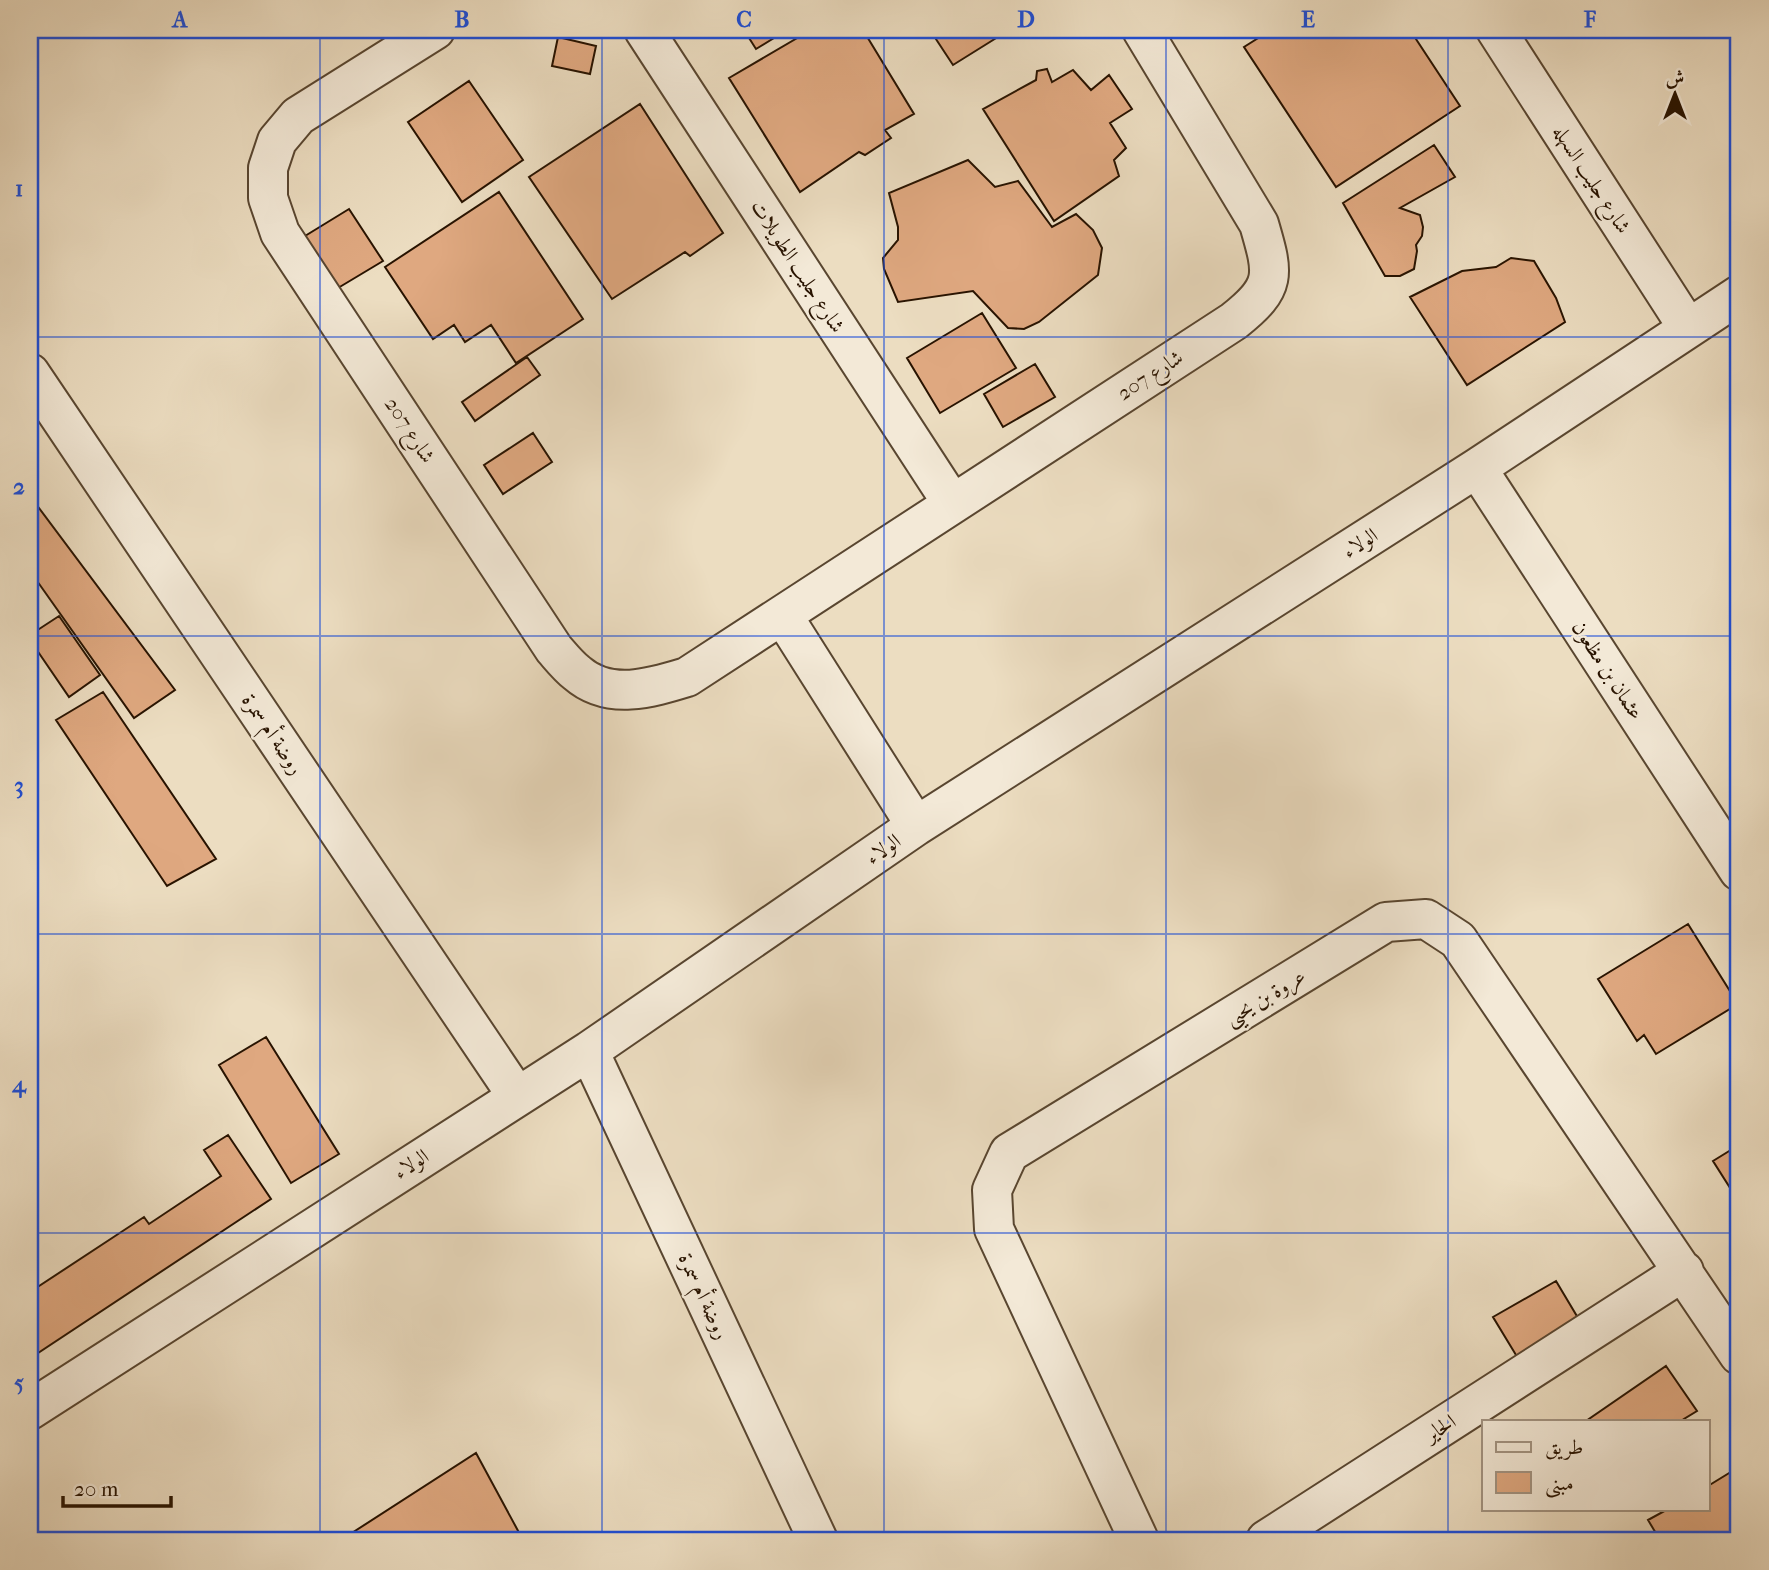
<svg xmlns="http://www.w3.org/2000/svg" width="1769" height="1570" viewBox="0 0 1769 1570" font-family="'IM FELL French Canon',Amiri,serif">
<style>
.building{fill:#dfa880;stroke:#281300;stroke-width:2}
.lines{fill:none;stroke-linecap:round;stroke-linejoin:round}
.minor-casing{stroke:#594630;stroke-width:42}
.minor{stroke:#f3e9d7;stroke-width:38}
.grid{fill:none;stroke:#1d4ed8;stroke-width:2;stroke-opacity:0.55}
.labels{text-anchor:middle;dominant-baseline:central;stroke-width:5;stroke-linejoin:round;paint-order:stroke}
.street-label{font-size:21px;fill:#281300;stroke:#f3e9d7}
.neatline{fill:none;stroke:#1d4ed8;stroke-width:2.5}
.grid-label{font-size:23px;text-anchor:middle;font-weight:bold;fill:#1d4ed8}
</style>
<rect width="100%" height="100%" fill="#ecddc1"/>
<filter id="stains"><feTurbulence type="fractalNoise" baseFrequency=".00286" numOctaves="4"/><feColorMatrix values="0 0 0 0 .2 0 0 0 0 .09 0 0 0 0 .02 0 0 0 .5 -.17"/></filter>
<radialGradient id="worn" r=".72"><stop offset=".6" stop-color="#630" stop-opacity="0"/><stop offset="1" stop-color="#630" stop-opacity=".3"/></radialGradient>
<!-- building -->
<path class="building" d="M744,30H787L756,49Z
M811,30H863L914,114L885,130L891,138L865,155L859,152L800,192L729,78Z
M930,30H1009L953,65Z
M1271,30H1410L1460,106L1336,187L1244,47Z
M558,37L596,46L590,74L552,66Z
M1047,69L1052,82L1073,70L1091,90L1109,75L1132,109L1110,123L1126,148L1114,160L1119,176L1054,221L983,109L1036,80L1037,71Z
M469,81L523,160L462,202L408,122Z
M640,104L723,233L690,256L685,252L612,299L529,177Z
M1434,145L1455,177L1400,208L1420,215L1423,227L1422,236L1416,245L1417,251L1414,269L1400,276H1385L1343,203Z
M968,160L995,187L1018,181L1052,227L1076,214L1093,230L1102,248L1098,275L1039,322L1024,329L1008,328L973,291L898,302L884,269L883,258L898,240V227L889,193Z
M499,192L583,319L516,363L491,325L465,342L454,325L433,339L385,267Z
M349,209L383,261L338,288L305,236Z
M1511,258L1534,261L1556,298L1565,322L1467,385L1410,297L1462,271L1496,267Z
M982,313L1016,368L940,413L907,358Z
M527,357L540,375L475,421L462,402Z
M1035,364L1055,397L1003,427L984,394Z
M533,433L552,462L503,494L484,465Z
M30,496L175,690L134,718L30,571Z
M59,616L100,675L69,697L30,640V635Z
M103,692L216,859L167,886L56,720Z
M1688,924L1738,1004L1656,1054L1644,1035L1637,1041L1598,979Z
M266,1037L339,1154L291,1183L219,1065Z
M228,1135L271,1199L35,1355L30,1351V1292L144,1217L149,1224L221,1176L204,1150Z
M1739,1145V1202L1713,1161Z
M1556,1281L1581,1323L1519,1360L1493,1317Z
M1666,1366L1697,1411L1684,1419L1686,1421H1586Z
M476,1453L523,1540H341Z
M1739,1467V1540H1660L1648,1520L1668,1509H1708V1486Z"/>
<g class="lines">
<defs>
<path id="minor" d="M435,30L298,116L277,141L268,168V198L280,233L554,649C561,657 568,666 577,673C609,701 651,688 687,677L1234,321C1277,287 1274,275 1259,224L1142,30
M644,30L952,503
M1496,30L1688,328
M30,373L517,1096
M1477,468L1739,871
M783,616L916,826
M589,1051L818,1540
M30,1410L589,1051L916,826L1477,468L1739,295
M1139,1540L994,1229L992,1190L1009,1153L1386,922L1426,919L1458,940L1739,1355
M1266,1540L1684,1271"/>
</defs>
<!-- minor casing -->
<use href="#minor" class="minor-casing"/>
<!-- minor -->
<use href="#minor" class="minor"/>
</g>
<!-- grid -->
<path class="grid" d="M320,30V1540M602,30V1540M884,30V1540M1166,30V1540M1448,30V1540M30,337H1739M30,636H1739M30,934H1739M30,1233H1739"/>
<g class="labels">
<!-- street labels -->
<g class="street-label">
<text transform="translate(1592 179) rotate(57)">شارع جليب السهله</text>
<text transform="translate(798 266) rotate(57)">شارع جليب الطويلات</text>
<text transform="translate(1150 375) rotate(-33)">شارع 207</text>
<text transform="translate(410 430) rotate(57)">شارع 207</text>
<text transform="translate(1360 543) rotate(-33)">الولاء</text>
<text transform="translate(1608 670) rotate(57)">عثمان بن مظعون</text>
<text transform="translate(273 734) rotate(56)">روضة أم سمرة</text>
<text transform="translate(883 849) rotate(-35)">الولاء</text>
<text transform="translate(1265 997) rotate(-31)">عروة بن يحيى</text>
<text transform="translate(411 1164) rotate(-33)">الولاء</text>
<text transform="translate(704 1296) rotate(65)">روضة أم سمرة</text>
<text transform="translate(1440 1428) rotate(-33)">الحاير</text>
</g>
</g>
<!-- margin -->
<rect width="1769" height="1570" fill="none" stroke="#ecddc1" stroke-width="77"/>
<!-- legend -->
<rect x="1482" y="1420" width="228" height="91" fill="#f3e9d7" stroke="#a29381" stroke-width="2"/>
<rect x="1496" y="1442" width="35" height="10" fill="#f3e9d7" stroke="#a29381" stroke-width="2"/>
<text x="1545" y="1454" font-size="21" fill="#281300">طريق</text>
<rect x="1496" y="1472" width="35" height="21" fill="#dfa880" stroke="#a29381" stroke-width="2"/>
<text x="1545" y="1490" font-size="21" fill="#281300">مبنى</text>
<!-- north arrow -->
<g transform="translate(1675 94)" stroke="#f3e9d7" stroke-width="5" paint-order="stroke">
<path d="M0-5L12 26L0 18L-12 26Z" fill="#281300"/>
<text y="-10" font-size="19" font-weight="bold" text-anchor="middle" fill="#281300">ش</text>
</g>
<!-- scale -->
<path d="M63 1496v10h108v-10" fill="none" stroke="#281300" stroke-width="3.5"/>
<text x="74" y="1496" font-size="21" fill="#281300" stroke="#f3e9d7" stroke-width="5" paint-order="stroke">20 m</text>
<rect x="38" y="38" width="1692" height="1494" class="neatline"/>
<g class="grid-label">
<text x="180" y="27">A</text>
<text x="462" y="27">B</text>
<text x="744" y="27">C</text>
<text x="1026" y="27">D</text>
<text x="1308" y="27">E</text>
<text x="1590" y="27">F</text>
<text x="19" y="196">1</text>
<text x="19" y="494">2</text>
<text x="19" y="793">3</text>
<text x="19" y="1092">4</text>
<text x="19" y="1390">5</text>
</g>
<rect width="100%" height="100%" filter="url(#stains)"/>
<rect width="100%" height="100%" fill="url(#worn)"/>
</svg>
